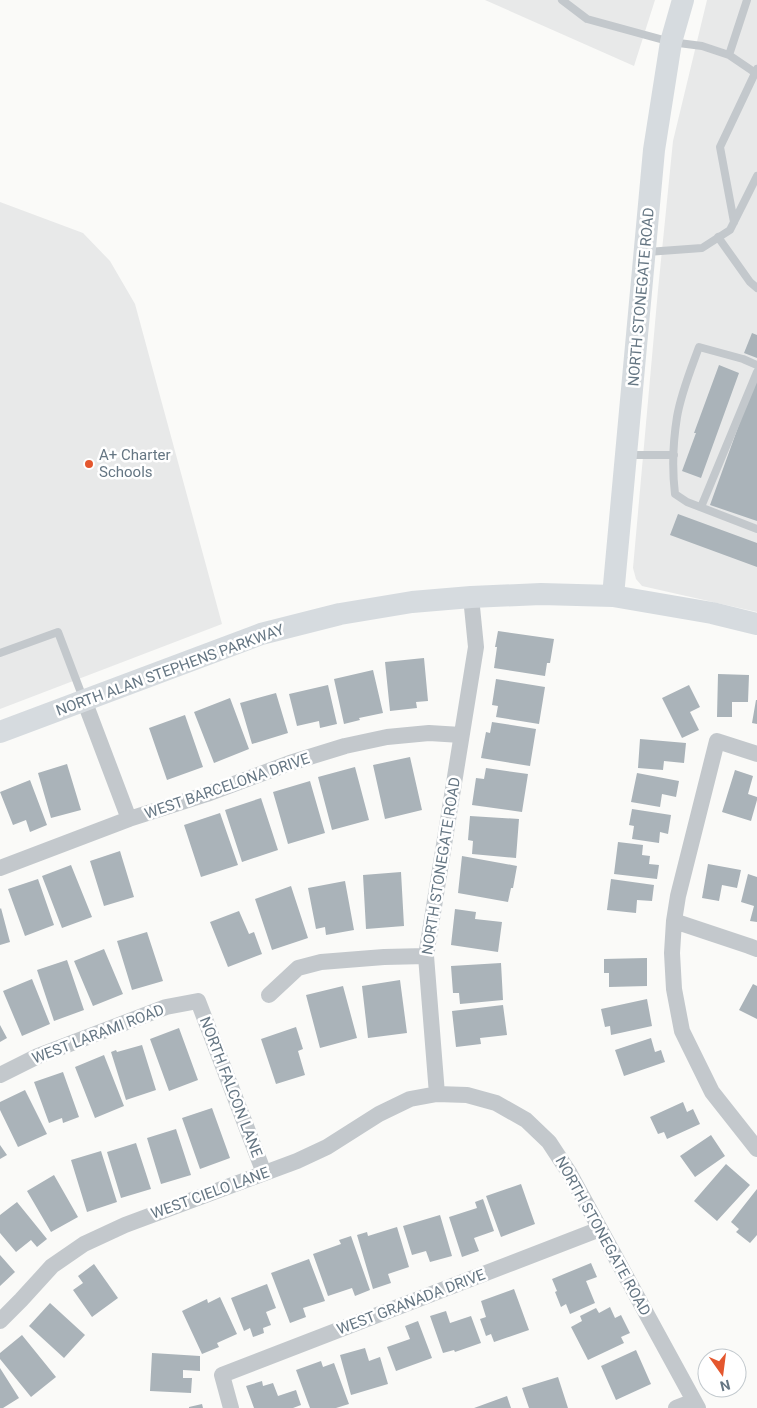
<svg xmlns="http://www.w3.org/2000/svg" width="757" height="1408" viewBox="0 0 757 1408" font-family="Roboto,sans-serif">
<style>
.built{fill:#e8e9e9}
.building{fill:#aab3b9}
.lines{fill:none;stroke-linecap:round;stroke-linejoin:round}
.lane{stroke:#c3c8cc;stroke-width:8}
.street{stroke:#c3c8cc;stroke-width:16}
.secondary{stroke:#d6dbdf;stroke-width:22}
.poi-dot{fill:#e4572e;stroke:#fff;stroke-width:2}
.labels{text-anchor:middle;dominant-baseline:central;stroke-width:5;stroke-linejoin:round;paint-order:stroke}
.street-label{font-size:15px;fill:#657683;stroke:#fff}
.poi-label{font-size:15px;fill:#657683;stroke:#fff;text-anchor:start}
</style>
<rect width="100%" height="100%" fill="#fafaf8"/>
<!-- built -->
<path class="built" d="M485,0H655L634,66Z
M707,0H757V612L642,586L636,579L633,568L658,290L673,141Z
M0,202L83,233L110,261L135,304L222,624L0,709Z"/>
<!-- building -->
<path class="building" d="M752,333L757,335V358L744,353Z
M719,365L739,373L701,478L682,471L696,433H694Z
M755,380L757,381V521L710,505Z
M678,514L757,543V567L670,535Z
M498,631L554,639L550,663H547L545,676L494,668L497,647H495Z
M424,658L428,701L416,702L417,708L390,711L385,662Z
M373,670L383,713L359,718L360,720L344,724L334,679Z
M718,674L749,675L748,702H732V717H717Z
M496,679L545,687L539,724L496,717L498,706L492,705Z
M328,685L337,724L320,728L319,721L297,726L289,694Z
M689,685L700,707L690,712L699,730L682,738L662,698Z
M276,693L288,733L252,744L240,703Z
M230,698L249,749L214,763L194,712Z
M756,700H757V724L752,723Z
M185,715L203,767L167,780L149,728Z
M492,722L536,729L530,766L481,758L486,732L490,733Z
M640,739L686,743L684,763L664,761L663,770L638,768Z
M410,757L422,810L385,819L373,765Z
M67,764L81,810L51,818L38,773Z
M355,767L369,820L332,830L318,777Z
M486,768L528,774L522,812L472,805L476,778L484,779Z
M735,770L753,776L748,794L757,797V800L751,821L722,812Z
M637,773L679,781L676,797L662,794L660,807L631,802Z
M30,780L47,825L30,832L26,820L13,825L0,792Z
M310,781L325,833L288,844L273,792Z
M261,798L278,850L242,862L225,810Z
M632,809L671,815L668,834L660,832L659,843L632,839L634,826L629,825Z
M220,813L238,865L201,877L184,825Z
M470,816L519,819L516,858L472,854L473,841L468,840Z
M618,842L643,845L642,855L650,856L649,864L659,865L657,879L614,874Z
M120,851L134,897L104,906L90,861Z
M462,856L517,866L513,888H511L508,902L458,893Z
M708,864L741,870L737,888L722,885L719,901L702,898Z
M71,865L92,917L62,928L42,876Z
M401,872L404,926L366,929L363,875Z
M748,874L757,877V922L750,921L754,906L741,902Z
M38,879L54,925L25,936L8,889Z
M611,879L654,885L652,901L637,900L636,913L607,910Z
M345,881L354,930L326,935L325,927L316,929L308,888Z
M291,886L308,938L272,950L255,899Z
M1,908L10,942L0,945V909Z
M455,909L476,912L475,919L502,922L498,952L451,945Z
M239,911L249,934L254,932L262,954L228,967L210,922Z
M147,932L163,981L132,990L117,941Z
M104,949L123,994L93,1006L74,961Z
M647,958V986L609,987V973H604V959Z
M67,960L84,1010L54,1021L37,970Z
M501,963L503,1000L460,1004L459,993H453L451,966Z
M32,979L50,1024L22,1036L3,991Z
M400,980L407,1033L368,1038L362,986Z
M753,984L757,986V1019L739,1010Z
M343,986L357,1038L320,1048L306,995Z
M647,999L652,1026L611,1035L610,1026L605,1027L601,1009Z
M503,1005L507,1035L480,1038L481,1044L456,1047L452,1011Z
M0,1025L7,1038L0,1042Z
M296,1027L303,1049L298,1051L305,1075L276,1084L261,1039Z
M179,1028L198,1080L169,1091L150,1039Z
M651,1038L655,1052L661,1050L665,1062L624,1076L615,1050Z
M142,1045L156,1090L126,1100L111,1052L116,1050L117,1052Z
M104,1055L124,1106L95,1118L75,1067Z
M63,1072L79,1117L63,1123L62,1118L49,1123L34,1082Z
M25,1090L47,1134L18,1147L0,1110V1102Z
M683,1102L687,1112L693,1109L700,1124L667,1139L664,1132L658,1134L650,1117Z
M212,1108L230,1158L200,1169L182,1118Z
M176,1129L191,1175L161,1184L147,1138Z
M711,1135L725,1156L695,1177L680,1156Z
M136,1143L151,1189L121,1198L107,1152Z
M0,1145L7,1155L0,1159Z
M101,1151L117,1202L87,1212L71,1160Z
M726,1164L750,1185L717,1221L694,1201Z
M54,1175L78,1217L51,1232L27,1191Z
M521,1184L535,1224L501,1237L486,1196Z
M757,1189V1235L750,1243L736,1232L739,1229L731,1222Z
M483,1199L494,1231L474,1238L479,1251L462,1257L449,1217L477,1208L475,1202Z
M17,1202L47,1239L37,1247L31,1240L16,1252L0,1233V1215Z
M440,1215L452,1256L430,1262L426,1251L412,1255L403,1226Z
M397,1227L409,1267L388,1274L391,1283L373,1289L357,1235L367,1232L368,1236Z
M351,1236L370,1290L355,1296L352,1288L328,1296L313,1254L341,1244L339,1240Z
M0,1255L15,1272L0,1286Z
M309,1259L325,1301L303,1308L306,1317L290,1323L271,1273Z
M591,1263L597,1277L586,1281L595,1303L570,1314L566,1304L561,1307L555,1292L557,1291L552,1279Z
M94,1264L118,1298L92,1317L73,1290L83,1283L78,1276Z
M267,1284L276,1308L266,1312L271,1325L263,1328L264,1333L253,1337L250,1328L244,1331L231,1298Z
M514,1289L529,1330L494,1342L491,1334L486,1336L480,1319L486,1317L481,1301Z
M220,1297L237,1334L217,1343L219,1347L202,1354L182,1311L207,1299L208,1303Z
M50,1303L85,1335L64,1358L29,1326Z
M610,1307L615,1318L621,1315L630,1333L621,1337L624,1343L588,1360L571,1327L582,1321L580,1316L596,1308L599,1313Z
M446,1311L450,1323L471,1316L481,1343L455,1352L454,1350L443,1353L430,1316Z
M418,1321L432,1358L396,1371L387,1347L410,1339L405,1326Z
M22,1335L56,1377L31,1397L0,1359V1353Z
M365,1348L369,1361L380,1357L388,1384L351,1395L340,1355Z
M636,1350L651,1384L616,1400L601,1366Z
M152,1353L200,1356V1371L183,1370V1378H192L191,1393L150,1391Z
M321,1361L323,1367L334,1363L349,1404L336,1408H310L296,1370Z
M0,1368L19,1398L3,1408H0Z
M558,1377L568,1408H529L522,1388Z
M262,1381L263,1386L273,1383L278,1396L296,1390L301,1405L293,1408H254L246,1386Z
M507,1396L511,1408H474Z
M202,1404L203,1408H189V1407Z"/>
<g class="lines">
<!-- lane -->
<path class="lane" d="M562,0L587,19L671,42L702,46L729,55L757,74
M729,55L747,0
M734,222L720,147L757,69
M718,237L750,282L757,288
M647,252L702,248L730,230L757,176
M757,365L743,359L699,347C691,369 681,393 677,417C673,442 672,469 675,494L687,502L757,529
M628,455H674
M701,507L757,372
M0,653L58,632L83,698"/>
<!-- street -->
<path class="street" d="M471,597L476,647L426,956L437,1094L467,1095L496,1103L526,1120L549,1142L570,1174L698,1408
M84,700L129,819
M757,754L717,741L678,896L674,921L672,953L674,989L682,1031L712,1092L757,1149
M0,868L129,819L207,794L290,763L345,746L387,737L429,733L461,735
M674,921L749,946L757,949
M269,995L298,968L321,962L384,957L426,956
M0,1075L38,1056L166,1007L198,1001L264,1173
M0,1321L21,1300L52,1266L84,1244L125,1225L297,1161L327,1147L379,1114L410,1099L437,1094
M231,1408L222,1375L600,1229
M676,1408L694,1401"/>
<!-- secondary -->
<path class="secondary" d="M613,596L654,150L671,42L683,0
M0,732L261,634L340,614L412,602L471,597L541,594L613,596L712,613L757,624"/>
</g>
<!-- markers -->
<circle class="poi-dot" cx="89" cy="464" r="5"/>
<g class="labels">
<!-- street labels -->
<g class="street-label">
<text transform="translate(641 297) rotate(-85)">NORTH STONEGATE ROAD</text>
<text transform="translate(170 670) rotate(-20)">NORTH ALAN STEPHENS PARKWAY</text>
<text transform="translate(227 786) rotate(-19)">WEST BARCELONA DRIVE</text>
<text transform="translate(441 866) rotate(-81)">NORTH STONEGATE ROAD</text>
<text transform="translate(98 1034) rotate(-21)">WEST LARAMI ROAD</text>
<text transform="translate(231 1087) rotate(69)">NORTH FALCON LANE</text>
<text transform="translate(210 1193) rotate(-20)">WEST CIELO LANE</text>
<text transform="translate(603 1236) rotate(61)">NORTH STONEGATE ROAD</text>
<text transform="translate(411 1302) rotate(-21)">WEST GRANADA DRIVE</text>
</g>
<!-- poi labels -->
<g class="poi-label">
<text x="99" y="455">A+ Charter<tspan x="99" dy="17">Schools</tspan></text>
</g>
</g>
<!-- north arrow -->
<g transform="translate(722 1373) rotate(166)"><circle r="24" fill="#ffffff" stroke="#c1c8cd"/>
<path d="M0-4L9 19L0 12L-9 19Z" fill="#e4572e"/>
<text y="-8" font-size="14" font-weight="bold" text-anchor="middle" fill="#657683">N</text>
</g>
</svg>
